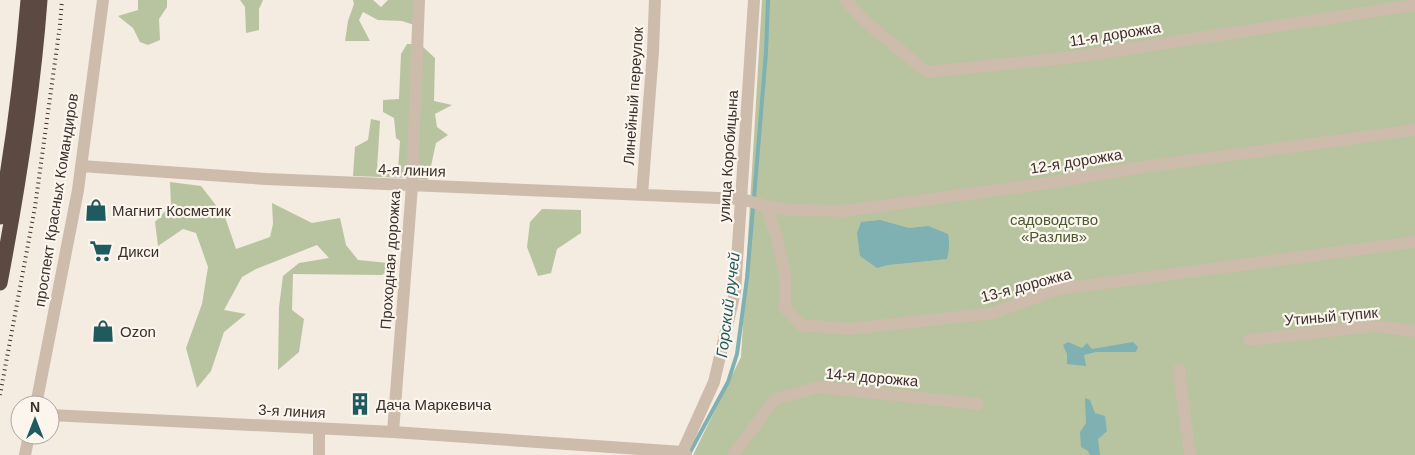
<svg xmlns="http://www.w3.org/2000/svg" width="1415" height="455" viewBox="0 0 1415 455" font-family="Helvetica,sans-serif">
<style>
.green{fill:#b8c4a0}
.water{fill:#7fb0b2}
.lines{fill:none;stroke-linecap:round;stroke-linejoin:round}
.stream{stroke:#7fb0b2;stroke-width:4}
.minor{stroke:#cdbbac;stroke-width:12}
.highway{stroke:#5c4a42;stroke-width:15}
.rail{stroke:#3b302b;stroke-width:4;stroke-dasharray:1 4;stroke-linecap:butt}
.labels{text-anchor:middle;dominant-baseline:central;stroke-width:4.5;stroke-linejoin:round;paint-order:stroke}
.street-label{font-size:15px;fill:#3b302b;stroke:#fbf5ee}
.poi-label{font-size:15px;fill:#3b302b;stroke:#fbf5ee;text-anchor:start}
.park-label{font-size:15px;fill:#4a5a2e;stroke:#fbf5ee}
.water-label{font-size:16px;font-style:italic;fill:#1f5a5e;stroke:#fbf5ee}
</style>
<rect width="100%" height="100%" fill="#f4ebe1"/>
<!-- green -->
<path class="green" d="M138,0H167V7L159,19L160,40L148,45L140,42L133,28L118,16L138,10Z
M240,0H264H263L259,9V30L246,33L245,7Z
M353,0H373L381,7L388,0H415L414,25L402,21L378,20L363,12L359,20L370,41H345L348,21L354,4Z
M762,0H1415V455H693L741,357Z
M407,44H413L409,178L353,176L355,147L368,140L371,119L380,121L377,169H398L400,141L396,138L394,118L383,112V100L399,99L401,54Z
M422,46L435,58L434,101L452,105L435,114L437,127L448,135L436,143L428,180L416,179Z
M170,182L201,186L225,217L236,249L270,237L273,224L272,203L312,223L340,218L346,245L358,260L398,264L382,275L293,274L292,310L304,319L299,352L278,370L279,307L283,276L299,263L329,258L317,245L256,269L242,277L224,310L246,314L224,332L211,371L197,388L186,348L202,304L208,267L196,233L183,229L158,246L155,222L171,205Z
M542,209L581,210V233L557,249L551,273L538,276L527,247L530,222Z"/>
<!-- water -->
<path class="water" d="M880,220L909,228L928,226L948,234C950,243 949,250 947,259L888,265L877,268L860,256L857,233L861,222Z
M1068,342L1082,348L1087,343L1092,349L1133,342L1138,347L1136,352H1096L1084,355L1086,366L1067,364V354L1063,345Z
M1085,398L1090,400L1095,413L1105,416L1107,431L1098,439L1100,455H1090L1088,451L1081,447L1080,432L1086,423Z"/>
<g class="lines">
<!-- stream -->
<path class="stream" d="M754,198L766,52L768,0
M689,454L728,382L737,354L747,278L753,208"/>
<!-- minor -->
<path class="minor" d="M845,0L866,22L927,72L1075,57L1415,5
M81,166L266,179L742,199L766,206L791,210L844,211L1056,182L1143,167L1415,130
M642,195L653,51L655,0
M766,206L777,238L785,275V308L801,325L850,329L993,313L1059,289L1415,242
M1249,340L1374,326L1415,331
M1179,370L1190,455
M36,405L78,190L103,0
M50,415L393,432L683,452L686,455
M319,429V455
M393,432L412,186L419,0
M25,455L29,435
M681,455L714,382L735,292L754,0
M733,455L775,399L819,387L978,404"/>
<!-- highway -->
<path class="highway" d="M0,217C13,145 22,73 28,0
M0,283C18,189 33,95 40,0"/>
<!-- rail -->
<path class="rail" d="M0,395L35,207L60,25L62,0"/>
</g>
<!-- icons -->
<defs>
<symbol id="shop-bare" viewBox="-9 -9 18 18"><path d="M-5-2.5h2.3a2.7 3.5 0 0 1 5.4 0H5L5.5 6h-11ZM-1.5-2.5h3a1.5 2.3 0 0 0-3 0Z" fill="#1f5a5e" stroke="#fbf5ee" stroke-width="2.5" paint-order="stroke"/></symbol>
<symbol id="supermarket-bare" viewBox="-9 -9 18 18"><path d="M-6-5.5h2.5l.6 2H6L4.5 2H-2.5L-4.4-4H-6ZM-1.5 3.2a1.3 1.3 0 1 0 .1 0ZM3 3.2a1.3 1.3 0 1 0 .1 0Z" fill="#1f5a5e" stroke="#fbf5ee" stroke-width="2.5" paint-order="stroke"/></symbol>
<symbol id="building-bare" viewBox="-9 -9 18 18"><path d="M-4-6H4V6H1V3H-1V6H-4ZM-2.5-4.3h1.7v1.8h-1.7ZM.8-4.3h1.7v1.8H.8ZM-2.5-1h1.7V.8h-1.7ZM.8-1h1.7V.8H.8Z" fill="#1f5a5e" stroke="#fbf5ee" stroke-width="2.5" paint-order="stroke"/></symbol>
</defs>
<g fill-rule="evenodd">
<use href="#shop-bare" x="80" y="194" width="32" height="32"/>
<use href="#supermarket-bare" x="85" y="235" width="32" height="32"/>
<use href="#shop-bare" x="87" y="315" width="32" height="32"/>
<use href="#building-bare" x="344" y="388" width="32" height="32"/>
</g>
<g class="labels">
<!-- street labels -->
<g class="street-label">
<text transform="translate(1115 34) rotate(-9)">11-я дорожка</text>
<text transform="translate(633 96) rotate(-86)">Линейный переулок</text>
<text transform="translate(728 156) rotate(-86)">улица Коробицына</text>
<text transform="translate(1076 161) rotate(-9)">12-я дорожка</text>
<text transform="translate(412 170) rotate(2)">4-я линия</text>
<text transform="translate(56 200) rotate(-81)">проспект Красных Командиров</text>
<text transform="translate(390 260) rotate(-86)">Проходная дорожка</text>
<text transform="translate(1026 285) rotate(-15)">13-я дорожка</text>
<text transform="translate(1331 316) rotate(-5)">Утиный тупик</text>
<text transform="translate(872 377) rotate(5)">14-я дорожка</text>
<text transform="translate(292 411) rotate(3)">3-я линия</text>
</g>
<!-- poi labels -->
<g class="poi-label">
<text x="112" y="210">Магнит Косметик</text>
<text x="118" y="251">Дикси</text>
<text x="120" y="331">Ozon</text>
<text x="376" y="404">Дача Маркевича</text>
</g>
<!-- park labels -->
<g class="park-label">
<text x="1054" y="219">садоводство<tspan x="1054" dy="17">«Разлив»</tspan></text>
</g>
<!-- water labels -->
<g class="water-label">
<text transform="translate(728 305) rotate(-83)">Горский ручей</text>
</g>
</g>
<!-- north arrow -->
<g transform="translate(35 420)"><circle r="24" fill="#fbf5ee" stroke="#aea6a0"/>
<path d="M0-4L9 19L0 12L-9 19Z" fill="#1f5a5e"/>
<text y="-8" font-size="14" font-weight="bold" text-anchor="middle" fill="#3b302b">N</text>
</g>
</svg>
